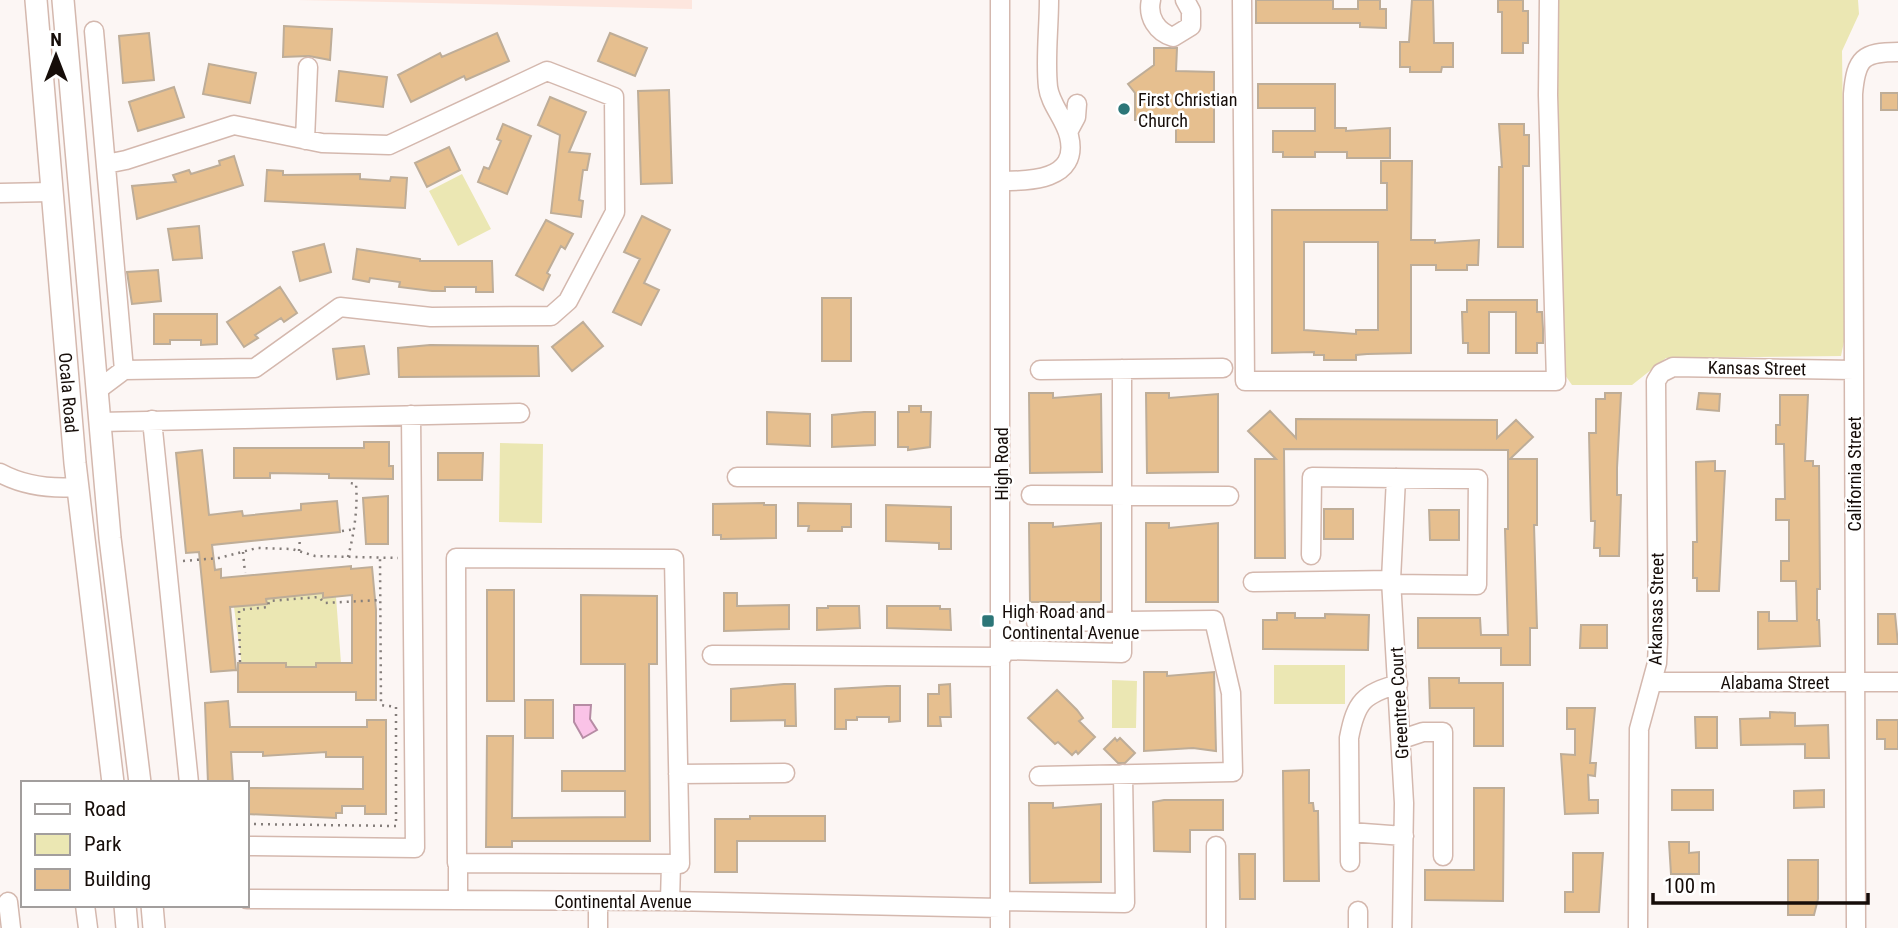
<svg xmlns="http://www.w3.org/2000/svg" width="1898" height="928" viewBox="0 0 1898 928" font-family="'Roboto Condensed',sans-serif">
<style>
.built{fill:#fde6de}
.green{fill:#ebe7b3}
.water{fill:#fac3e7;stroke:#b68ca4;stroke-width:2}
.building{fill:#e6bf8f;stroke:#bead98;stroke-width:2;fill-rule:evenodd}
.lines{fill:none;stroke-linecap:round;stroke-linejoin:round}
.minor-casing{stroke:#d4b8ae;stroke-width:21}
.major-casing{stroke:#d4b8ae;stroke-width:24}
.path{stroke:#847d7a;stroke-width:2.5;stroke-dasharray:2 5;stroke-linecap:butt}
.minor{stroke:#fff;stroke-width:18}
.major{stroke:#fff;stroke-width:21}
.poi-dot{fill:#2c7678;stroke:#fff;stroke-width:2.5}
.labels{text-anchor:middle;dominant-baseline:central;stroke-width:5;stroke-linejoin:round;paint-order:stroke}
.poi-label{font-size:18px;fill:#160d09;stroke:#fff;text-anchor:start}
.street-label{font-size:18px;fill:#160d09;stroke:#fff}
</style>
<rect width="100%" height="100%" fill="#fcf6f4"/>
<!-- built -->
<path class="built" d="M297,0H692V9Z"/>
<!-- green -->
<path class="green" d="M1555,0H1858L1859,14L1842,51L1846,332L1841,356L1666,358L1632,385H1572L1560,368Z
M462,174L491,229L458,246L429,191Z
M500,443L543,444L542,523L499,522Z
M323,593L324,598L336,597L341,663H316V667H286V663L242,667L234,607L266,604V599Z
M1274,665H1345V704H1274Z
M1112,680L1137,681L1136,728H1112Z"/>
<!-- water -->
<path class="water" d="M574,705H591L590,719L597,730L583,738L574,722Z"/>
<!-- building -->
<path class="building" d="M1256,0H1333V9H1358V0H1380V9H1386V28L1360,27V23H1256Z
M1412,0H1433L1434,43H1453V67H1442L1441,72H1410V67H1400V42H1409Z
M1498,0H1523V11H1528V43H1523V53H1502V12H1498Z
M284,26L332,29L330,60L309,56L283,57Z
M149,33L154,80L123,83L119,36Z
M497,33L509,61L466,80L464,76L411,102L398,75L440,53L442,57Z
M610,33L647,48L635,76L598,61Z
M1154,48H1177L1176,71L1214,72V142H1176V120H1135V93L1128,84L1154,65Z
M209,64L256,73L250,103L203,94Z
M339,71L387,77L383,107L336,101Z
M1258,84H1335V128H1346V131L1390,128V158H1347V152H1315V157H1283V152H1273V131H1315V108H1258Z
M174,87L184,117L138,131L129,102Z
M669,90L672,183L641,184L638,91Z
M1881,93H1898V110H1881Z
M550,97L586,112L569,152L590,154L587,170H583L579,200L583,201L581,217L551,213L560,135L538,125Z
M503,124L531,136L507,194L478,182L484,167L489,169L501,141L497,139Z
M1499,124H1524V135H1529V166H1523V247H1498L1499,167H1502Z
M449,147L460,170L427,187L415,163Z
M234,156L243,185L137,219L132,186L176,182L173,175L189,170L191,174L220,165L219,161Z
M1381,161H1412L1411,240H1435V243L1479,240L1478,265H1467V270H1436V265H1411V353L1367,354L1356,355V360H1324V355H1314V352L1272,353V210H1387V183H1381ZM1304,242H1378V330H1356V334L1304,330Z
M267,170L283,171V175L360,174V179L390,181L391,177L407,178L405,208L265,201Z
M642,216L670,230L644,283L659,290L641,325L613,312L640,259L624,252Z
M546,220L573,234L565,249L561,246L547,273L550,275L543,290L516,275Z
M199,226L202,258L173,260L168,229Z
M324,244L331,272L300,281L293,252Z
M357,249L420,259V261H492L493,292H476V287H445V291H432L399,287L400,282L370,278L369,282L353,279Z
M158,270L161,301L132,304L127,272Z
M280,287L297,313L284,322L281,318L255,335L258,338L244,347L227,322Z
M822,298H851V361H822Z
M1467,300H1537V312H1542L1543,329V343H1537V353H1516V312H1489V353H1468V343H1463L1462,312H1467Z
M154,314H217V344L201,345V340H170V344H154Z
M583,322L603,346L572,371L552,347Z
M430,345L538,346L539,376L399,377L398,348Z
M364,346L369,374L337,379L333,349Z
M1029,393H1053V398L1101,394L1102,472L1030,473Z
M1146,393H1169V398L1218,394V472L1147,473Z
M1605,393H1621L1617,468V495H1621L1619,556H1600V548H1594L1595,521H1591L1589,433H1596V399H1605Z
M1699,393L1720,394L1719,411L1697,409Z
M1780,395H1808L1805,461H1813V466H1819L1820,589H1817V620H1819L1820,646L1758,649V612H1769V621H1797L1796,581H1781V561H1789V520H1776V499H1785L1784,444H1776V425H1780Z
M909,406H921V412H931L930,447L908,450V447H898V412H909Z
M1270,411L1296,438V419L1497,420V438L1516,420L1533,437L1510,459H1537V525H1534L1537,628H1530V665H1501V648H1418V618H1480L1481,635H1508L1505,529H1508V450L1284,449L1285,558H1255V459H1276L1248,431Z
M767,412L810,414V446L767,444Z
M864,412H875V445L832,447V415Z
M364,442H389V466H393V479L329,478V474L270,473V478H234V448H364Z
M202,450L209,515L242,511L243,516L301,510V504L337,501L340,532L212,545L215,570L221,569V578L351,566V569L372,567L376,610V700H356V692H238V663H286V667H316V663H352V595L323,598V593L266,599L267,604L230,607L236,670L211,672L199,552L186,553L176,453Z
M438,453H483L482,480H438Z
M1715,461V471H1725L1719,591H1697V578H1693V542H1697L1696,462Z
M388,496V544H366L363,498Z
M764,503V505H776V538L721,539V535H713V504Z
M798,503L851,504V527H842V531H808L809,526H798Z
M886,505L951,507V549H939V543L886,541Z
M1324,509H1353V539H1324Z
M1429,510H1459V540H1430Z
M1029,523H1053V527L1101,523V602H1030Z
M1146,523H1169V528L1218,523V602H1146Z
M487,590H514V701H487Z
M724,593H737V606L789,605V629L724,631Z
M581,595L657,596V664H649L650,841H512V847H486L487,736H513L512,818L625,817V791H562V771H625V664H581Z
M828,606H859L860,628L817,630V608H828Z
M887,606H940V609H950L951,630L887,628Z
M1277,613H1295V618H1325V614L1369,615L1368,650L1263,649V620H1277Z
M1878,614H1895L1898,644H1878Z
M1581,625H1607V648H1580Z
M1144,672H1167V676L1214,672L1216,751L1193,748L1144,751Z
M1429,678H1459V683H1503V746H1474V708H1430Z
M784,684H795L796,726H785V720L731,721V689Z
M950,684L951,717H940L941,726H928V694H939V685Z
M887,686H900V721L889,722V717H857V720H846V729H835V689Z
M1057,690L1077,710L1083,718L1079,721L1095,737L1078,754L1076,751L1072,755L1058,742L1055,744L1028,718Z
M525,700H553V738H525Z
M228,701L230,727H367V720H386V814H365V806H342V813H336V818L247,814V788L363,789V757H326V752L263,756V752H231L233,783H208L205,703Z
M1567,708H1595L1590,763H1596L1595,776L1588,775L1589,800H1598V813L1565,814L1561,754L1575,755V729H1567Z
M1770,712L1795,713V726L1828,725L1829,758H1805V744L1741,745L1740,719L1770,718Z
M1695,717H1717V748H1696Z
M1877,720H1898V749H1885V739H1877Z
M1115,738L1117,741L1120,738L1135,753L1125,763H1118L1104,749Z
M1309,770V803H1313L1314,811H1318L1319,881H1284L1283,771Z
M1474,788H1504L1503,901L1425,900V870H1474Z
M1672,790H1713V810H1672Z
M1824,790V807L1794,808V791Z
M1164,800H1223V830H1190V852L1154,851L1153,802Z
M1029,803H1053V808L1101,804V882L1030,883Z
M750,816H825V841H737V872H715V819H750Z
M1669,842H1689V853L1699,852V874H1671Z
M1573,853H1603L1599,912H1565V892H1573Z
M1239,854H1255V899H1240Z
M1788,860H1818V899L1814,915H1788Z"/>
<g class="lines">
<defs>
<path id="minor" d="M1151,0C1147,17 1157,32 1173,37L1191,26V11L1185,0
M1242,0L1245,381H1556L1548,95L1549,0
M94,31L124,370
M1068,132L1076,117L1077,104
M305,140L308,67
M1001,181C1028,181 1080,181 1069,136C1065,119 1050,104 1048,87C1045,59 1049,28 1049,0
M0,193L51,192
M1040,370L1223,368
M96,391L124,370L255,368L340,307L431,317L551,316L568,301L615,212L614,97L547,71L389,145L322,143L234,125L126,160L106,164
M152,420L189,783
M99,422L520,413
M0,473C24,486 51,489 78,487
M737,477H1001
M1396,478L1391,580L1404,803L1402,928
M1031,495L1229,496
M1311,555L1312,477L1478,479L1477,585L1391,584
M456,558L674,559L680,864L457,863Z
M1253,582L1391,580
M1036,622L1214,620L1231,693L1233,772L1039,776
M1002,650L1122,653V369
M712,655L1002,657
M1653,682H1898
M1402,739L1423,732H1443V856
M678,774L785,773
M1350,832L1404,836
M247,846L415,848L411,415
M1216,846V928
M1350,862L1349,738C1356,701 1364,694 1398,684
M458,863V900
M247,899L670,901L1000,908
M598,901V928
M670,901L671,864
M1000,901L1125,903L1123,774
M8,902L11,928
M85,905L88,928
M1000,928V0
M1358,928V911
M1638,928L1639,729L1657,663L1658,642L1656,381L1661,373L1673,367L1854,370
M1856,928L1853,94C1856,58 1863,52 1898,52"/>
<g id="major">
<path id="s1" d="M36,0L75,463L113,783"/>
<path d="M63,0L110,538L140,783"/>
<path d="M125,905L127,928"/>
<path d="M152,905L154,928"/>
</g>
</defs>
<!-- minor casing -->
<use href="#minor" class="minor-casing"/>
<!-- major casing -->
<use href="#major" class="major-casing"/>
<!-- path -->
<path class="path" d="M342,531L355,529
M299,551L300,538
M243,552L245,573
M348,557C354,534 358,508 356,484L350,483
M183,561L219,558L257,548L292,549L315,556L398,558
M240,662L239,610L268,607L269,601L319,597L324,603L380,600
M247,824L396,826V707L381,705L380,558"/>
<!-- minor -->
<use href="#minor" class="minor"/>
<!-- major -->
<use href="#major" class="major"/>
</g>
<!-- markers -->
<g class="poi-dot">
<circle cx="1124" cy="109" r="7"/>
<rect x="981" y="614" width="14" height="14" rx="3.5"/>
</g>
<g class="labels">
<!-- poi labels -->
<g class="poi-label">
<text x="1138" y="99">First Christian<tspan x="1138" dy="21">Church</tspan></text>
<text x="1002" y="611">High Road and<tspan x="1002" dy="21">Continental Avenue</tspan></text>
</g>
<!-- street labels -->
<g class="street-label">
<text transform="translate(1757 368) rotate(1)">Kansas Street</text>
<text stroke="none"><textPath href="#s1" startOffset="394">Ocala Road</textPath></text>
<text transform="translate(1001 464) rotate(-90)">High Road</text>
<text transform="translate(1854 474) rotate(-90)">California Street</text>
<text transform="translate(1656 609) rotate(-89)">Arkansas Street</text>
<text x="1775" y="682">Alabama Street</text>
<text transform="translate(1399 703) rotate(-93)">Greentree Court</text>
<text x="623" y="901">Continental Avenue</text>
</g>
</g>
<!-- legend -->
<rect x="21" y="781" width="228" height="126" fill="#ffffff" stroke="#a29e9d" stroke-width="2"/>
<rect x="35" y="804" width="35" height="10" fill="#ffffff" stroke="#a29e9d" stroke-width="2"/>
<text x="84" y="816" font-size="21" fill="#160d09">Road</text>
<rect x="35" y="834" width="35" height="21" fill="#ebe7b3" stroke="#a29e9d" stroke-width="2"/>
<text x="84" y="851" font-size="21" fill="#160d09">Park</text>
<rect x="35" y="869" width="35" height="21" fill="#e6bf8f" stroke="#a29e9d" stroke-width="2"/>
<text x="84" y="886" font-size="21" fill="#160d09">Building</text>
<!-- north arrow -->
<g transform="translate(56 56)" stroke="#ffffff" stroke-width="5" paint-order="stroke">
<path d="M0-5L12 26L0 18L-12 26Z" fill="#160d09"/>
<text y="-10" font-size="19" font-weight="bold" text-anchor="middle" fill="#160d09">N</text>
</g>
<!-- scale -->
<path d="M1653 893v10h215v-10" fill="none" stroke="#160d09" stroke-width="3.5"/>
<text x="1664" y="893" font-size="21" fill="#160d09" stroke="#ffffff" stroke-width="5" paint-order="stroke">100 m</text>
</svg>
